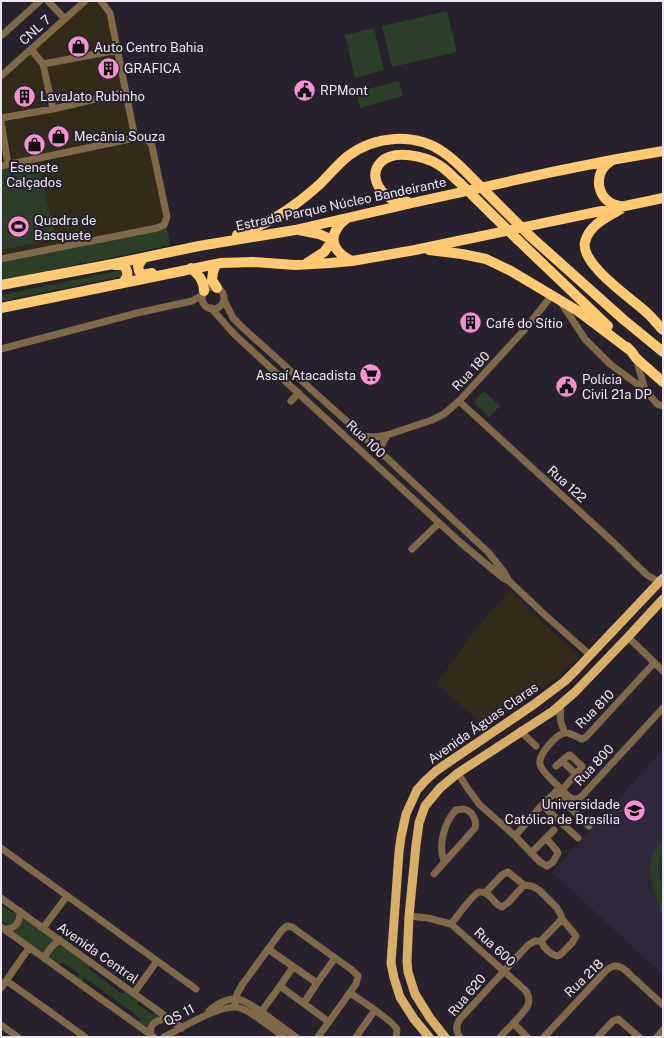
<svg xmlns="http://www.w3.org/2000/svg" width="664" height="1038" viewBox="0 0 664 1038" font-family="'Public Sans',sans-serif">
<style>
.industrial{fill:#322b1a}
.built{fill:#2f273a}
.green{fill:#2a3e28}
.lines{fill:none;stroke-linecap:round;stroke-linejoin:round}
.minor{stroke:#7e6948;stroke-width:7}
.major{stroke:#d9ae67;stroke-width:9}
.highway{stroke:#fdc972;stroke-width:10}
.highway-bridge{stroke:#fdc972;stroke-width:10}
.labels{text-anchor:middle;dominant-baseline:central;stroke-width:4;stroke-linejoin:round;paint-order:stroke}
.street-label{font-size:13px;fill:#ebe7f0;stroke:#27212e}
.poi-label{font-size:13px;fill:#ebe7f0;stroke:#27212e;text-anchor:start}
</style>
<rect width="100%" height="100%" fill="#27212e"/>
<!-- industrial -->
<path class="industrial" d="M86,1H105L128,90L138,133L148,136L153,141L170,220L165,228L1,261V78Z
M509,591L579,656L557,677L486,728L437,683L479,625Z"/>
<!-- built -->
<path class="built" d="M663,750V975L552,872Z"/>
<!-- green -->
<path class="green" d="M447,11L457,52L392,67L382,26Z
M374,28L384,70L355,78L345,35Z
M399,81L403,96L360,108L356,92Z
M19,164L21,171L39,168L56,239L1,250V168Z
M165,228L168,232L170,245L101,260L88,263L85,262L79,263L77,265L17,277L1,279V263L157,231Z
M122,270L124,271L122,276L114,278L1,301V295Z
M484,391L500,406L489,417L473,402Z
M663,841V851L659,860L658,870L663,891V921C660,912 658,903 655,894C649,873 645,857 663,841Z
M1,905L12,912L15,911L18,914L17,922L10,926L1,920Z
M24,917L54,940L43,954L13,932Z
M60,945L92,966L88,968L122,994L126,992L140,1000L137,1004L152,1014L156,1011L162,1016L152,1021L147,1027L138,1022L141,1019L85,978L81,981L76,977L80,974L63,963L58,965L46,957Z"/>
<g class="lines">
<!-- minor -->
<path class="minor" d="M48,1L65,19
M101,1L110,13L135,138
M1,36L40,1
M31,49L43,64L53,109
M43,64L118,50
M1,76L85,1
M1,118L53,109L126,92
M1,121L8,164
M1,166L135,138C143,137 149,138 152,146L167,217L164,225L157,228L1,259
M202 298a11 11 0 1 1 22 0a11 11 0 1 1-22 0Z
M224,300L233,318L243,328L362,435L488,552L504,572L509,581
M560,301L585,339L610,364L645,390L657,404L663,406
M211,308L234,334L461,543L503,578L509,581L545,615L590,655
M1,349L137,313L192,301L203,295
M636,358L645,390
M291,401L299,393
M459,401L613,542L647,575L656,580H662
M363,436L375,437L387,435L432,420L444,414L459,401L527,327L552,295
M379,451L387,435
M412,549L439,523
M628,637L663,671
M561,703C560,718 559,719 565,733
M520,731L536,746
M562,761L576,774
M556,766L569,755H570L582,766V767L562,790
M458,773L468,789L480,805L515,836L542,805L560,788L569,797L575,800L581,797L663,708
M560,788C554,782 541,771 540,764C538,755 556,734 565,733C570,732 577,737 582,739L586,737L654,663
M556,791L560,798L589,826
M542,805L578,838
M515,836L540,862L547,866L553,862L558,853L557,851L546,838
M1,848L196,989
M531,853L554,830
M434,874L475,828C477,820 472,810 463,809C461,809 458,810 456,810C444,822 438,846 444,861
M485,893L502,875L508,872L524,885L532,886L539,890L557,908L560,913L562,919
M1,898L182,1028
M409,916L428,918L451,924L525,990C529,995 530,999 528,1005C525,1013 506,1030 500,1037
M451,924C456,918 473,894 479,892C481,892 484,892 485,893C492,896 495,905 502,907L509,902L524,885
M1,927L154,1037
M43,928L67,896
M4,929C16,929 20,923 20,911
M268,949L317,983L335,958
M44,958C48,950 52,945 60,940
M7,981L85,1037
M280,986L293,967
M1,988L29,948
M134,993L157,961
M350,993C359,999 395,1022 397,1030L396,1037
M304,1003L317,983
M234,1007L237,994L242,985L282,930L287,926L292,927L352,970L358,976L356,984L318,1037
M209,1011C215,1005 229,997 237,999C244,1000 249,1004 254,1007C269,1017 282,1027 296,1037
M261,1012L280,986L329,1022
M513,1023L527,1037
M1,1025L18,1037
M151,1035C148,1023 158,1020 168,1018
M164,1037C180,1029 223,1002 240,1008C253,1012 272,1029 284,1037
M356,1037L375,1010
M460,1037C455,1031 456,1025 460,1019L528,945L535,941H541C544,948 550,954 557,956L560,955L572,943L576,936L573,932L562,919L541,941
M544,1037L601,976C608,968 614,962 624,969L663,1005
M598,1037L613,1021L618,1019L639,1037
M657,1037L663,1030"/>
<!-- major -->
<path class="major" d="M429,1037L414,1019L400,997L394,978L391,963L399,852L401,837L406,814L417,790L425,781L436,771L443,766L533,705L565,681L577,669L663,578
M445,1037L430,1018L415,994L408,972L407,961L409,916L416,845L419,823L425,806L440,788L458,773L553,711L575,692L628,637L663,599"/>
<!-- highway -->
<path class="highway" d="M611,161C591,173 597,203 620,206
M408,202C402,201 396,201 390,198C378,191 369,174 381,162C394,149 425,156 439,165C447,170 453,177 460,183
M621,209C607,217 589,225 585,242C580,264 631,298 646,312C652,317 657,324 663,330
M347,218C344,221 340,223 338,227C327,242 338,255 352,261
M299,230L319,234L333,240L324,252L307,263
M237,235C258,227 276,219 294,205C303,199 312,191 320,184C329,175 338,164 348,156C375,136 414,132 443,152C454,159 463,169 472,178
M530,236L624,320L663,352
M518,240L608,326
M429,250L462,254L486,259L511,271L578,311L631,351
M143,258L138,266L139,271C142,276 147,274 152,273
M216,264L213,272L212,280L217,288
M114,265H123C129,271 129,277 122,283
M191,268C199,275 204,281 204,291
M1,285L113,264L199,246L295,230L412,203L552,172L617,159L663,151
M1,308L221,263L253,262L295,265L330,263L352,261L415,250L663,198
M627,347L631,351L636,358L663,382"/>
<!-- highway-bridge -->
<path class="highway-bridge" d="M472,178L530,236
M460,183L518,240"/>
</g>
<!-- icons -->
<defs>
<symbol id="shop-disc" viewBox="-11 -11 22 22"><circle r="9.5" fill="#f690d0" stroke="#27212e"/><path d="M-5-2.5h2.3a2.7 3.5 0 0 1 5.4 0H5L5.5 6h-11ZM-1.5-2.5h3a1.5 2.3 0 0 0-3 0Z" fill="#111"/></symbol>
<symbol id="building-disc" viewBox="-11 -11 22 22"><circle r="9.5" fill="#f690d0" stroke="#27212e"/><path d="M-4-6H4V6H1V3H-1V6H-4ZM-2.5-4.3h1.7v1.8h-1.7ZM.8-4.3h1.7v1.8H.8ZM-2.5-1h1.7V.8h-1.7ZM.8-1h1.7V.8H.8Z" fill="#111"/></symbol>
<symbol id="civic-disc" viewBox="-11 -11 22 22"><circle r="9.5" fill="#f690d0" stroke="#27212e"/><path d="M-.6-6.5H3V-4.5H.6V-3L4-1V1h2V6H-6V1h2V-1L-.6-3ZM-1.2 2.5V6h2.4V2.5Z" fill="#111"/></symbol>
<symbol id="stadium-disc" viewBox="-11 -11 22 22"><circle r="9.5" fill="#f690d0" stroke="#27212e"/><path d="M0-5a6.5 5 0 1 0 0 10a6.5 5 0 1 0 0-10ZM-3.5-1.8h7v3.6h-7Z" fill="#111"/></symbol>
<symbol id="supermarket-disc" viewBox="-11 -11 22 22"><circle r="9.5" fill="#f690d0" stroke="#27212e"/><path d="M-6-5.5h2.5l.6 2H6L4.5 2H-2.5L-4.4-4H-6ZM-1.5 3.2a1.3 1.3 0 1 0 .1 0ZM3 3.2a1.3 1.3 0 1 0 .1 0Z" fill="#111"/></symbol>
<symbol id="university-disc" viewBox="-11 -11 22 22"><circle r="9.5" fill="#f690d0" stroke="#27212e"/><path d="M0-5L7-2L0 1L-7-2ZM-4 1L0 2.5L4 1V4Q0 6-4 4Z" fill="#111"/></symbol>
</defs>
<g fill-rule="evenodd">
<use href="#shop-disc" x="66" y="34" width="25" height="25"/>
<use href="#building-disc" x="96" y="56" width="25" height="25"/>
<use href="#civic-disc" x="292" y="78" width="25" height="25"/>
<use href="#building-disc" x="12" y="84" width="25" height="25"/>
<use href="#shop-disc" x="46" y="124" width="25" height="25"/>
<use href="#shop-disc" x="22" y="132" width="25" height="25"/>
<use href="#stadium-disc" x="6" y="214" width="25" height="25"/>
<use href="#building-disc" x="458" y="310" width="25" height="25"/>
<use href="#supermarket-disc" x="358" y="362" width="25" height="25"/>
<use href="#civic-disc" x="554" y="374" width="25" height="25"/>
<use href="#university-disc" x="622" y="798" width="25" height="25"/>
</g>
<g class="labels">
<!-- street labels -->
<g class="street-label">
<text transform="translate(35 30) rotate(-42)">CNL 7</text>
<text transform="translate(341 204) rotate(-12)">Estrada Parque Núcleo Bandeirante</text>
<text transform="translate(471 371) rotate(-47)">Rua 180</text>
<text transform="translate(366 439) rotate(43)">Rua 100</text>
<text transform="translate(567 484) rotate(42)">Rua 122</text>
<text transform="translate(595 709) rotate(-45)">Rua 810</text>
<text transform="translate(483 723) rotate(-35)">Avenida Águas Claras</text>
<text transform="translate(594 765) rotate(-47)">Rua 800</text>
<text transform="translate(495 947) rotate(42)">Rua 600</text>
<text transform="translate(98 953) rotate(35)">Avenida Central</text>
<text transform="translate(584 978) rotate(-44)">Rua 218</text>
<text transform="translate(467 995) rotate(-50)">Rua 620</text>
<text transform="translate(179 1015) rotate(-27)">QS 11</text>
</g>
<!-- poi labels -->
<g class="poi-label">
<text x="94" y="47">Auto Centro Bahia</text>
<text x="124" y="68">GRAFICA</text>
<text x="320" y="90">RPMont</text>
<text x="40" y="96">LavaJato Rubinho</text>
<text x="74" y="136">Mecânia Souza</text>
<text x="34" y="167" text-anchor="middle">Esenete<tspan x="34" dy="15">Calçados</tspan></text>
<text x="34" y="220">Quadra de<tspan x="34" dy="15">Basquete</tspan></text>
<text x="486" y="323">Café do Sítio</text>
<text x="356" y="375" text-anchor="end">Assaí Atacadista</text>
<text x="582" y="379">Polícia<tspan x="582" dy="15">Civil 21a DP</tspan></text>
<text x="620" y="804" text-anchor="end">Universidade<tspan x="620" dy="15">Católica de Brasília</tspan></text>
</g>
</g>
<!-- border -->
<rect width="664" height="1038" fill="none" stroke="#ebe7f0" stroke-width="4"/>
</svg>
